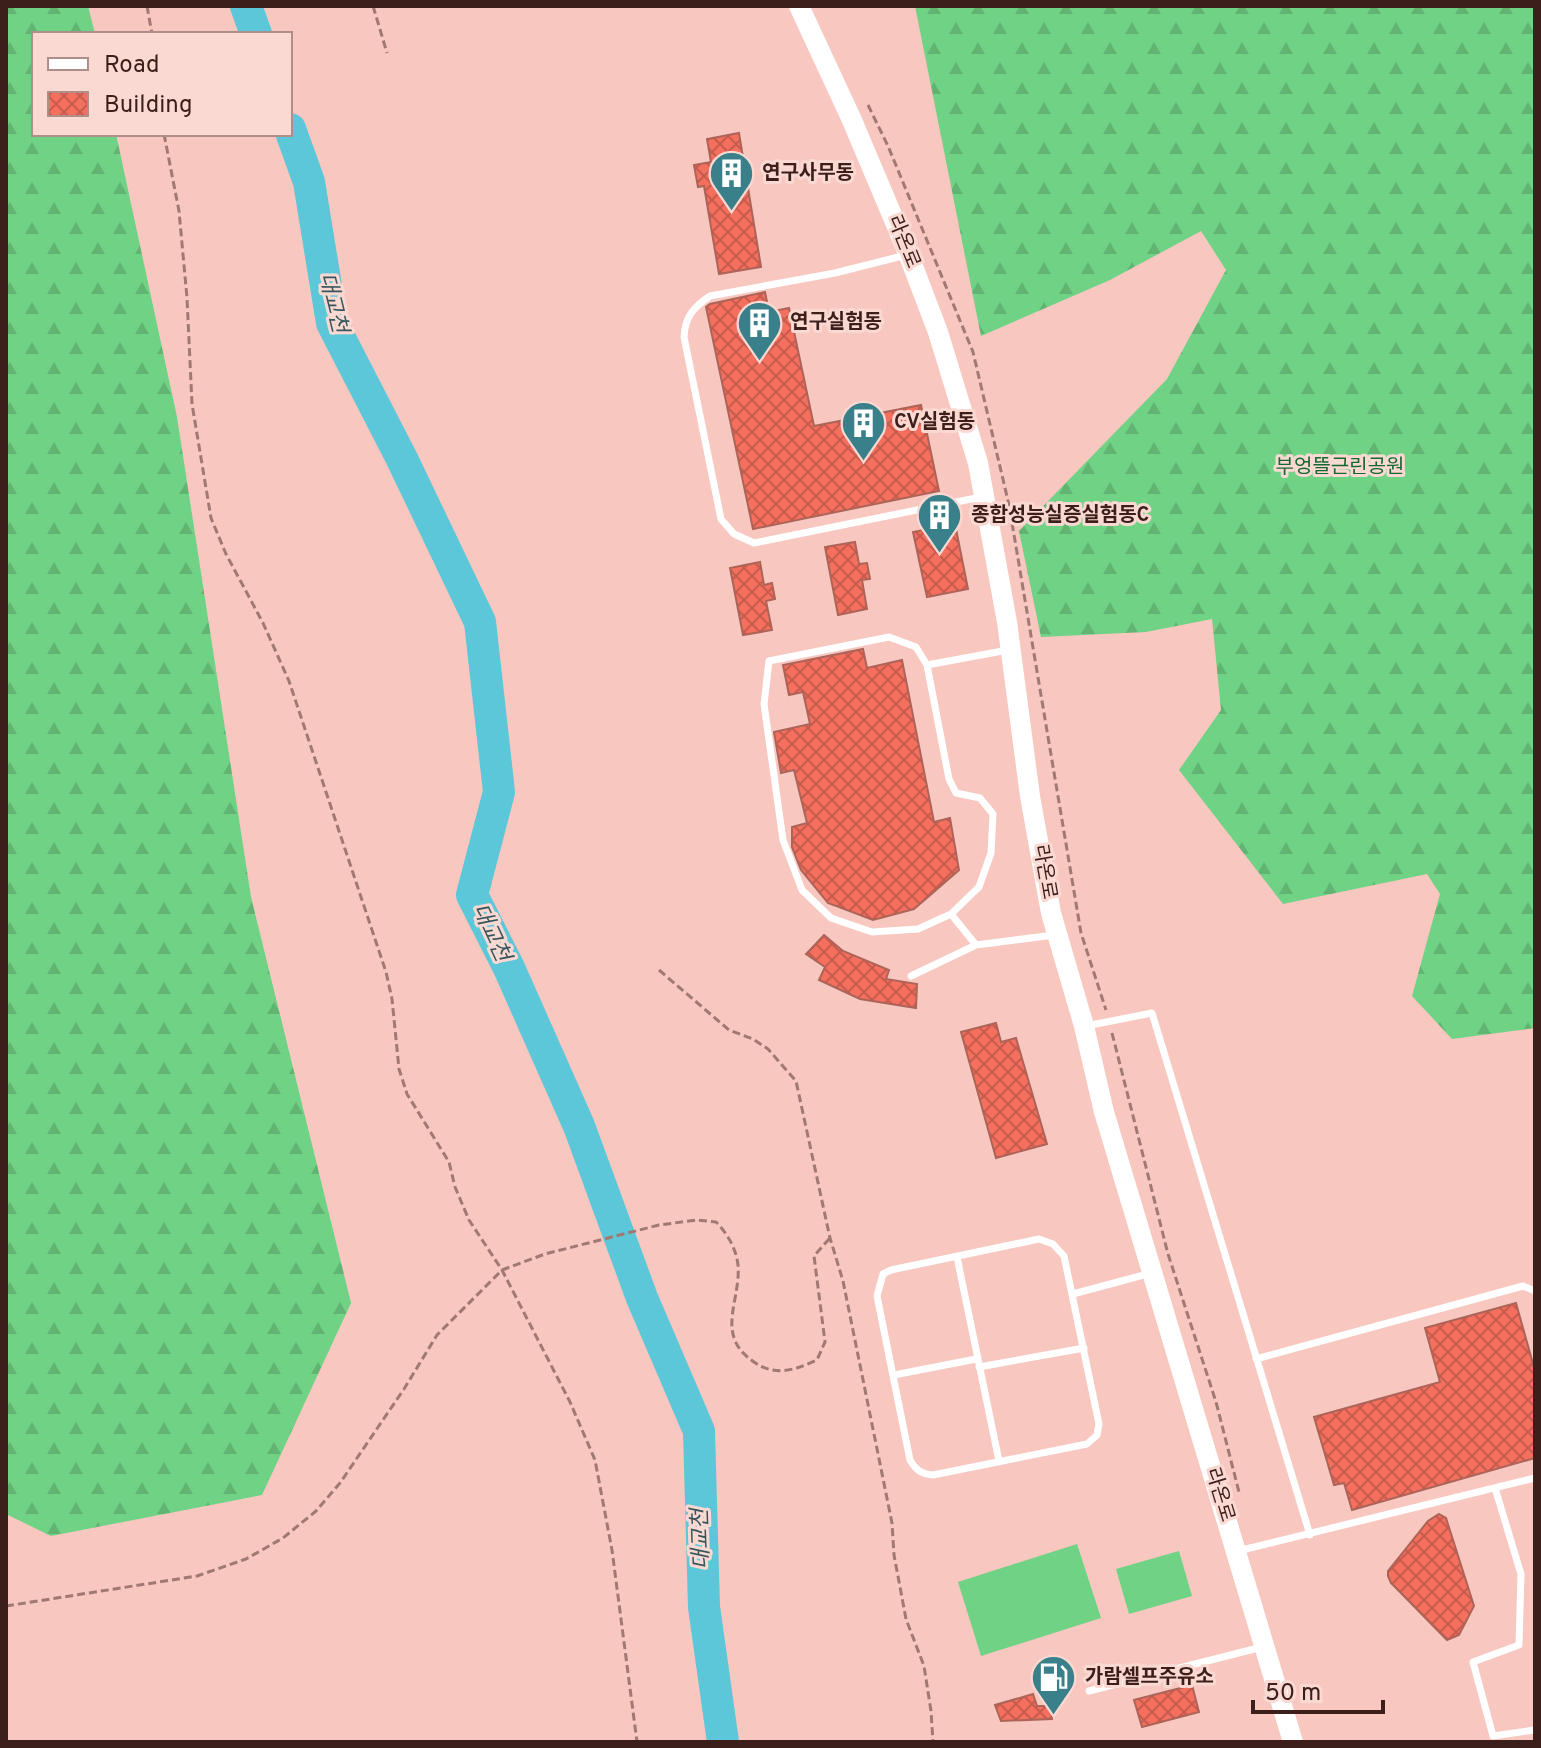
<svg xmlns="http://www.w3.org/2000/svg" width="1541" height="1748" viewBox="0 0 1541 1748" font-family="Overpass,'Noto Sans KR',sans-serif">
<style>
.forest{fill:url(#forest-firs)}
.pitch{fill:#6fd285}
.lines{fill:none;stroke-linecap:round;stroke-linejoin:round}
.river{stroke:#5cc7d8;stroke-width:32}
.building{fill:url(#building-cross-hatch);stroke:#ac6459;stroke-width:2}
.path{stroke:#a17973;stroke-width:3;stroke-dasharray:8 4;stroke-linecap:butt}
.service{stroke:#fff;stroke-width:7}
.secondary{stroke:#fff;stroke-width:20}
.labels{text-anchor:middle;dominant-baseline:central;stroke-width:6;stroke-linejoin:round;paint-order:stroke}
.poi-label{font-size:20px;font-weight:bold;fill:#3c1e1a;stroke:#fad9d3;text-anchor:start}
.street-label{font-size:20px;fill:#3c1e1a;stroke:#fad9d3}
.park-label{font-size:20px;fill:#14682f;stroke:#fad9d3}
.water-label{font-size:22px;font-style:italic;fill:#36565c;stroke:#fad9d3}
</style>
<defs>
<pattern id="forest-firs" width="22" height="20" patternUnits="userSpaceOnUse" patternTransform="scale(2)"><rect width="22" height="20" fill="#6fd285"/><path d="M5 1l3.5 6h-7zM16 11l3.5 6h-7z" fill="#61b472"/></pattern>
<pattern id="building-cross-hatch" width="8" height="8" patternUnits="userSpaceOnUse" patternTransform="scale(2)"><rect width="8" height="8" fill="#f46f5e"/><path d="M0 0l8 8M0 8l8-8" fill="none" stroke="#c75b4d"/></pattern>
</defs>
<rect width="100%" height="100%" fill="#f8c7bf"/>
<!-- forest -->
<path class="forest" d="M6,6H88L95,34H34V134H116L177,417L251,897L351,1303L262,1495L51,1536L6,1514Z
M915,6H1535V1028L1452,1039L1412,996L1440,894L1427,874L1283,904L1179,770L1221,710L1212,619L1146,632L1041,637L1019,531L1167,379L1226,270L1201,231L1110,280L981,336Z"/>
<!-- pitch -->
<path class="pitch" d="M1077,1544L1101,1618L981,1656L958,1582Z
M1179,1551L1192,1596L1129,1614L1116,1569Z"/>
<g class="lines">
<!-- river -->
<path class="river" d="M246,6L256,34
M290,129L309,182L332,323L402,459L480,622L499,792L472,895L509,968L579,1126L642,1298L699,1431L704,1607L723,1742"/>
</g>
<!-- building -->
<path class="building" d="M739,133L761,267L719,274L704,186L698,187L694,165L711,162L707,139Z
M765,292L769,312L789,308L814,426L921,405L939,491L753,529L706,307L710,304Z
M955,524L968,589L927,597L913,532Z
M855,542L859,564L867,563L870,579L862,580L867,609L838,615L825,547Z
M760,562L764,585L772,583L775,599L766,601L772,630L743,635L730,568Z
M863,649L867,668L902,660L934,822L950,818L959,870L914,909L873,920L828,903L801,870L792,847V827L807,823L794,770L781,773L774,732L810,724L803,692L789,695L783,665Z
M824,935L843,951L889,970L886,979L917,984L916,1008L860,999L819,980L825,967L806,954Z
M996,1023L1001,1042L1016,1038L1047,1144L996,1158L961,1032Z
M1516,1303L1535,1371V1458L1352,1510L1344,1483L1334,1485L1314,1417L1440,1382L1425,1328Z
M1439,1514L1446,1518L1474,1606L1459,1635L1447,1640L1391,1583L1388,1576V1571L1428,1521Z
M1192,1685L1199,1712L1142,1727L1134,1700Z
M1033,1694L1037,1706H1052V1719L1001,1721L995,1705Z"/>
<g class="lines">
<!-- path -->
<path class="path" d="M147,6L152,34
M373,6L387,53
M868,105L888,146L973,352L1009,505L1081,933L1106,1010
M164,134L179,211L187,298L192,404L211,518L226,554L263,623L289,681L386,972L392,999L399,1069L407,1094L449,1162L455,1187L469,1220L502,1270L570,1402L595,1460L612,1550L637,1742
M659,970L729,1030L753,1039L768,1049L796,1081L830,1238L843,1281L892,1523L894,1555L906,1619L924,1666L931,1711L933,1742
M1112,1033L1168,1254L1216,1402L1239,1492
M6,1606L197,1576L246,1559L283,1538L316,1511L340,1483L404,1389L437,1335L502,1270L545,1254L659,1225L697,1220L716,1222C727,1233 736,1248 738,1265C741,1302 714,1335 754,1362C775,1377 795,1370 817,1360L825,1342L814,1256L830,1238"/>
<!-- service -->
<path class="service" d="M906,255L835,273L710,296C694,307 685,316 684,337L721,519L734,534L754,543L981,497
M927,665L949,779L956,793L980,798L993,814L991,853L979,887L951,914L918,929L872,932L831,918L802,890L783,840L764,704L769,661L889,637L916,647L927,665L1008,650
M951,914L976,945
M911,976L976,945L1054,935
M1086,1026L1152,1013L1310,1535
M1039,1239L1053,1244L1064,1256L1099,1424L1097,1435L1087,1444L933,1475C921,1474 916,1470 910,1460L877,1296L883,1274L891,1270Z
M957,1257L999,1461
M1073,1294L1151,1273
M1256,1359L1523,1286L1535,1291
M979,1367L1084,1348
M894,1375L976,1359
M1495,1488L1521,1574L1519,1645L1473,1662L1493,1736L1535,1730
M1238,1551L1535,1478
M1089,1691L1262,1647"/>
<!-- secondary -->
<path class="secondary" d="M799,6L851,118L906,248L938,332L978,463L1007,622L1030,796L1051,913L1084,1026L1104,1112L1293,1742"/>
</g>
<!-- icons -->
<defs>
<symbol id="building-pin" viewBox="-11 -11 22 30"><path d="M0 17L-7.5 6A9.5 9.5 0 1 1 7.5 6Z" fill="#39808b" stroke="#fad9d3"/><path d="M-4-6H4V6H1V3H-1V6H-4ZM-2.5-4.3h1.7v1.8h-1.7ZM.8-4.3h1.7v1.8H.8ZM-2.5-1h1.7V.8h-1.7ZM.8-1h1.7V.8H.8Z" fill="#fff"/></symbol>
<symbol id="fuel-pin" viewBox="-11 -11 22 30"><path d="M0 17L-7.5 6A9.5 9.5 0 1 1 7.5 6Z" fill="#39808b" stroke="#fad9d3"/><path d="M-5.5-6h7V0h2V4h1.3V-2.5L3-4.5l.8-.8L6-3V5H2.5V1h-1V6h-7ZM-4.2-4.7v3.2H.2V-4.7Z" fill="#fff"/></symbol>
</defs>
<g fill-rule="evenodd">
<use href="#building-pin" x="706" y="148" width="51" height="69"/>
<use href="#building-pin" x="734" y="298" width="51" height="69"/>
<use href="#building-pin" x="838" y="398" width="51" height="69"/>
<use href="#building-pin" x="914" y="490" width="51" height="69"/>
<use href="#fuel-pin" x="1028" y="1652" width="51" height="69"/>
</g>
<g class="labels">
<!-- poi labels -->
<g class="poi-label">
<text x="762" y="174">연구사무동</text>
<text x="790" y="323">연구실험동</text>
<text x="894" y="423">CV실험동</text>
<text x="971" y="516">종합성능실증실험동C</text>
<text x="1085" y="1678">가람셀프주유소</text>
</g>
<!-- street labels -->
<g class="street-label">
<text transform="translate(903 242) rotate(68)">라온로</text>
<text transform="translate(1044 872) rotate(80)">라온로</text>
<text transform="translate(1219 1495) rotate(73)">라온로</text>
</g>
<!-- park labels -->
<g class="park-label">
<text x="1340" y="468">부엉뜰근린공원</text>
</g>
<!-- water labels -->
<g class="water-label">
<text transform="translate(332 303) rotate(76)">대교천</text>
<text transform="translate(490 933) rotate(65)">대교천</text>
<text transform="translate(702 1539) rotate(-92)">대교천</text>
</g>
</g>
<!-- border -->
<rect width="1541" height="1748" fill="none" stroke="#3c1e1a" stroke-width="16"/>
<!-- legend -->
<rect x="32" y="32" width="260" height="104" fill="#fad9d3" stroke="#ae8e89" stroke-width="2"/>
<rect x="48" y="58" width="40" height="12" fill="#ffffff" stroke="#ae8e89" stroke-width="2"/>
<text x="104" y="72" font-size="24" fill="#3c1e1a">Road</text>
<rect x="48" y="92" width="40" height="24" fill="url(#building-cross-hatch)" stroke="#ae8e89" stroke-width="2"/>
<text x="104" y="112" font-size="24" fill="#3c1e1a">Building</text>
<!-- scale -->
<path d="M1253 1700v12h130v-12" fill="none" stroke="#3c1e1a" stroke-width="4"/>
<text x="1265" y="1700" font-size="24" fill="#3c1e1a" stroke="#fad9d3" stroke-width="6" paint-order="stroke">50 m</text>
</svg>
